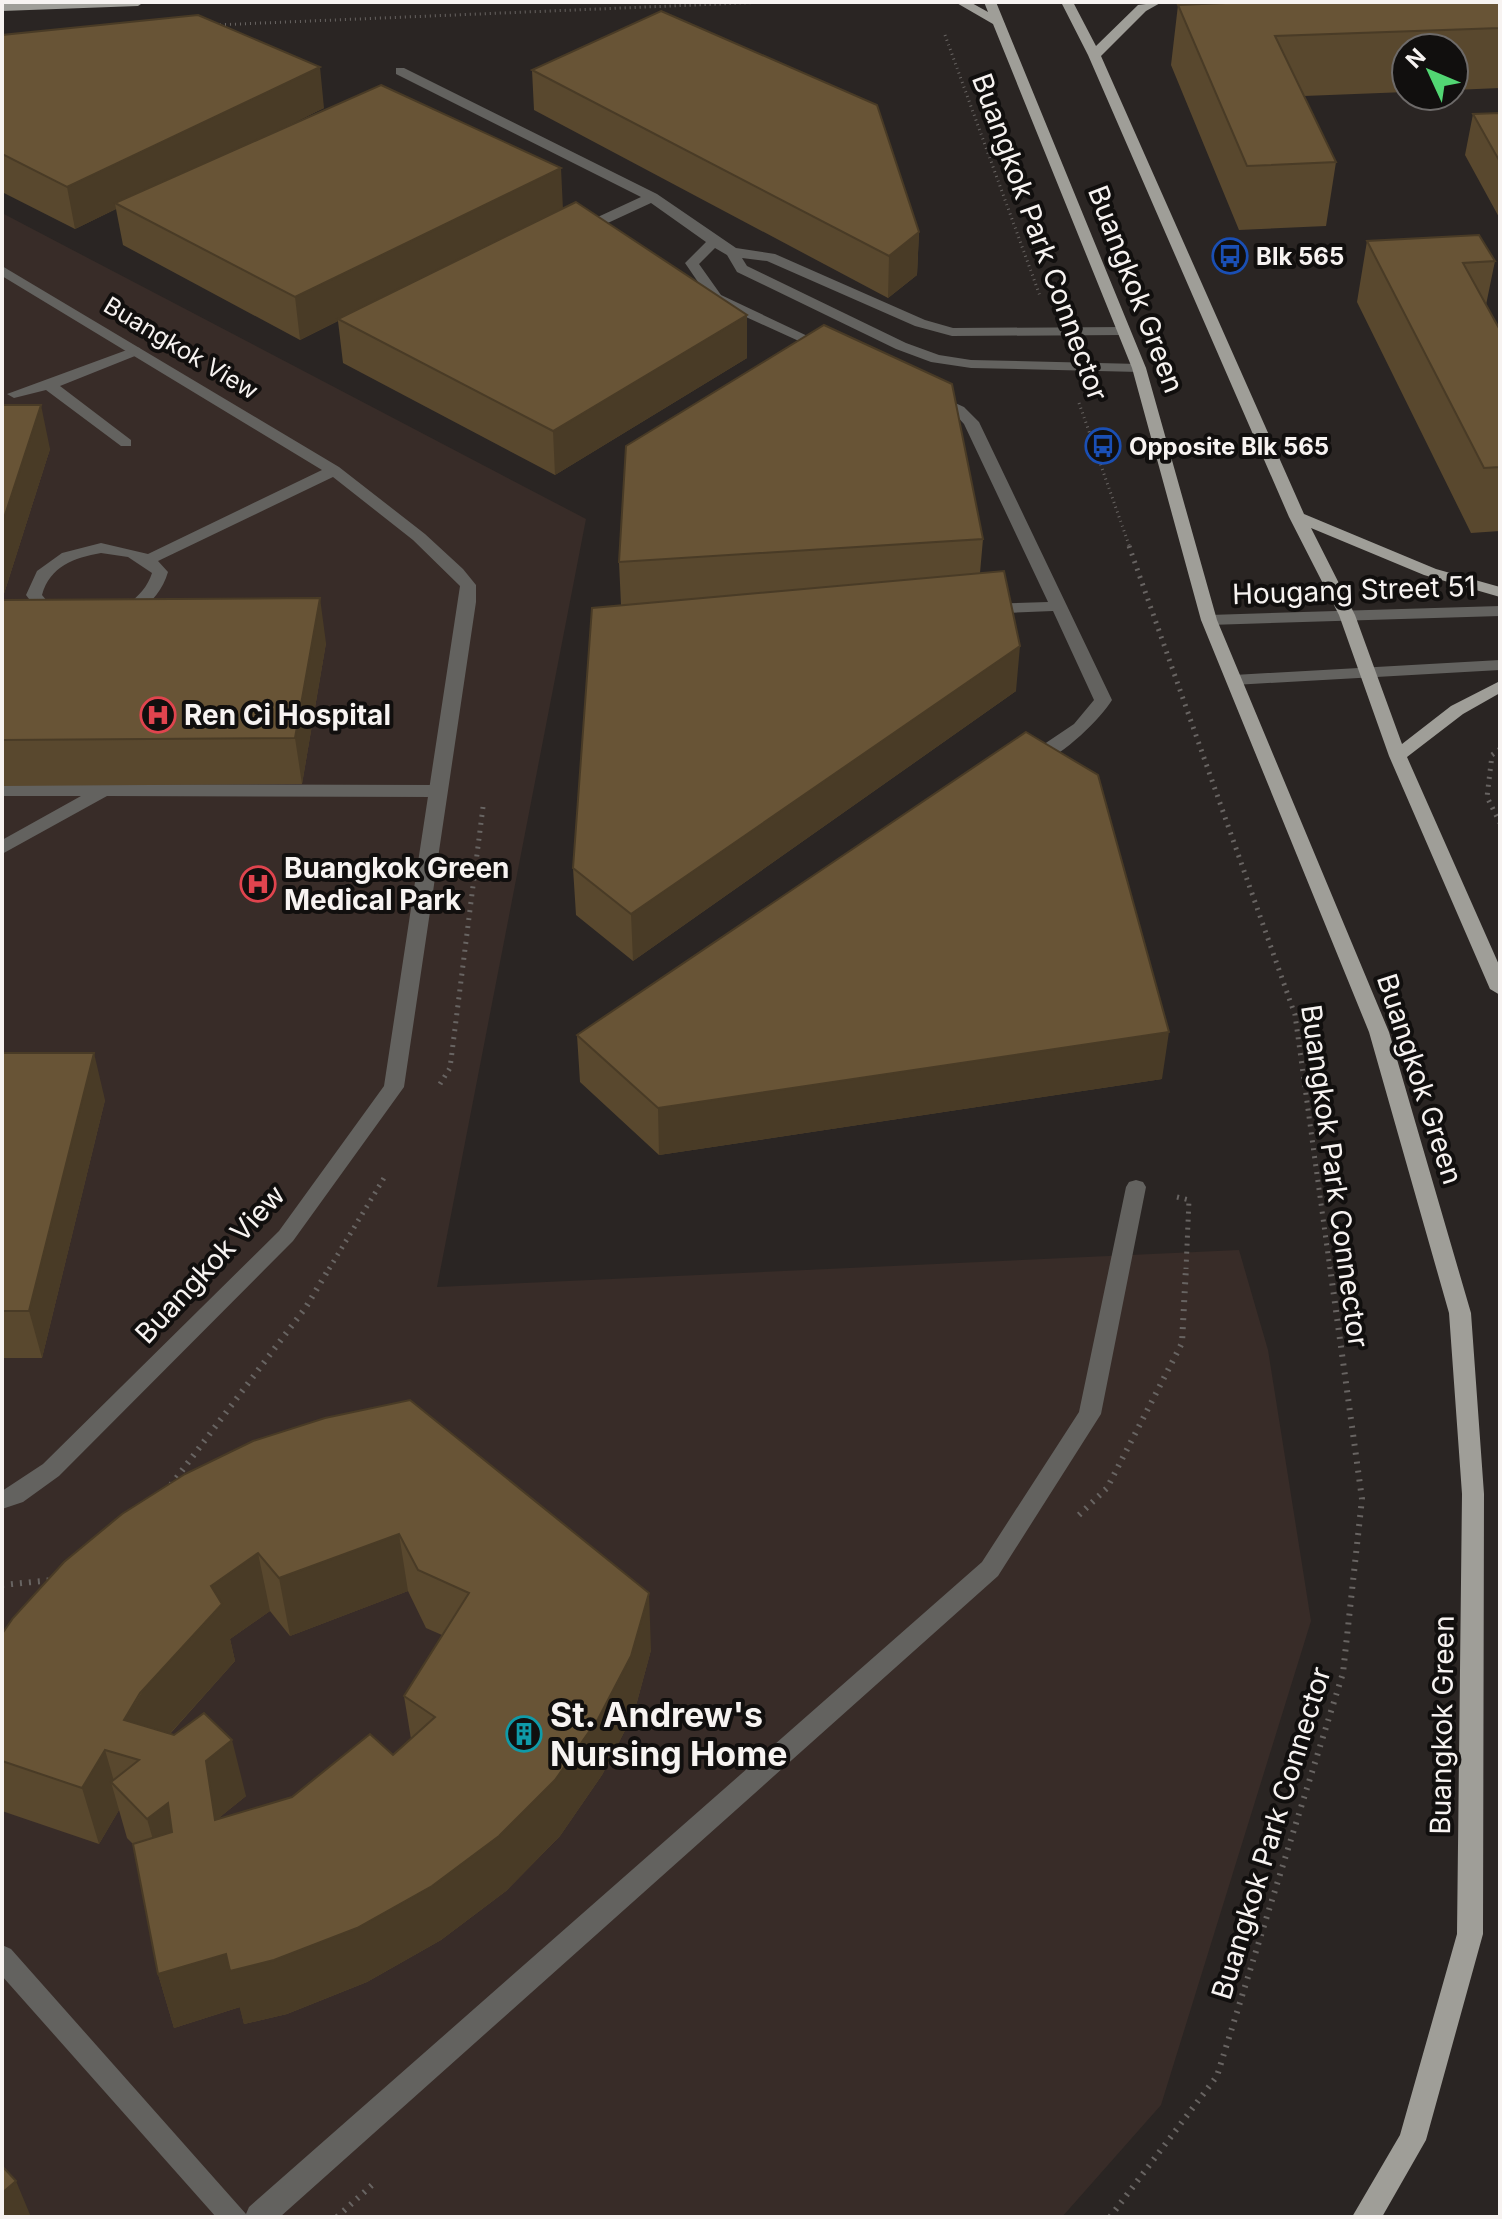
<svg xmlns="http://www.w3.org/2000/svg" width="1502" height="2219" viewBox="0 0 1502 2219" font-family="Inter,sans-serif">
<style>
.built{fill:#382c28}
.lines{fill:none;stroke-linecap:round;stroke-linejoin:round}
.path-far2{stroke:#686462;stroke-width:3;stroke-dasharray:1 4;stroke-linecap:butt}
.path-far1{stroke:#686462;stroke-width:5;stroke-dasharray:2 6;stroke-linecap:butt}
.path{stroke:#686462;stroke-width:6;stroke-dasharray:2 7;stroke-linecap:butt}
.lane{fill:#63625f;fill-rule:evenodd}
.street{fill:#63625f;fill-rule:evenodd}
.primary{fill:#9f9e98;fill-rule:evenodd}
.wall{fill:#59482e;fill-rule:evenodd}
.shaded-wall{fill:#493b26}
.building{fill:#685436;stroke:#493b26;stroke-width:2;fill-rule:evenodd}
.labels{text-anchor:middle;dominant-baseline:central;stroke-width:8;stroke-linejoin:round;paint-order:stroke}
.far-poi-label{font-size:24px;font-weight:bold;fill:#f7f3f1;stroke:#110f0e;text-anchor:start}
.far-street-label{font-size:24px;fill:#f7f3f1;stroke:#110f0e}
.street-label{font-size:28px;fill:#f7f3f1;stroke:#110f0e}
.poi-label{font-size:28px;font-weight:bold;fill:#f7f3f1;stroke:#110f0e;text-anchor:start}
.near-poi-label{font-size:34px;font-weight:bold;fill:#f7f3f1;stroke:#110f0e;text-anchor:start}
</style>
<rect width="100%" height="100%" fill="#2a2523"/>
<!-- built -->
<path class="built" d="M2,213L586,519L437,1287L1239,1250L1268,1350L1311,1621L1161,2105L1062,2217H2Z"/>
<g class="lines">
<!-- path-far2 -->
<path class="path-far2" d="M215,25L766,2
M945,35L1040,296
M1079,403L1130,548"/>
<!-- path-far1 -->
<path class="path-far1" d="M1129,546L1295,1015L1330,1269
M1500,749L1492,755L1487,797L1500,823
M440,1084L450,1068L483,807
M1177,1197L1189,1200L1186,1269
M329,1269L384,1178"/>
<!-- path -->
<path class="path" d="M171,1485L306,1307L330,1267
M1079,1515L1107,1488L1182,1343L1186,1267
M2,1585L53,1580
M337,2217L372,2185
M1110,2217L1217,2076L1343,1673L1362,1499L1330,1267"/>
<!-- lane -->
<path class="lane" d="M396,68H404L657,194L736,248L775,254L925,320L953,328L1123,327L1130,331L1123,335L952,336L915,326L767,261L742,258L747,266L906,343L939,355L971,360L1139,364L1146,368L1139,372L971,368L931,362L896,349L737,272L727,255L715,248L699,264L721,295L835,349L828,353L823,352L711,301L685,263L706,242L651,203L584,234H574V228L641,197L396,74Z
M135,347L140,348V354L60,386L131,440V446H121L46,390L14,398L7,394Z
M933,393L964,407L979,422L1112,700C1099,721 1048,772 1022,765L1019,761L1074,724L1094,700L1053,611L984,614L976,609L984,604L1048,602L964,424L954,413L928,400L926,397Z
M2,784L437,785L446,791L437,797L107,796L2,854V840L81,796H2Z
M1136,1180L1143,1182L1146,1187L1101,1414L998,1576L280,2217H216L2,1976V1945L11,1949L246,2214L249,2207L982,1562L1079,1412L1126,1187L1129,1182Z"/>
<!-- street -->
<path class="street" d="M2,266L339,467L425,534L463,569L476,585V602L404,1087L293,1241L59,1476L23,1502L2,1509V1491L43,1464L279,1231L384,1086L460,586L413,540L333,477L158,561L168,572C151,631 61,645 26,595L37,571L62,553L101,543L148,554L322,470L2,276ZM101,553L128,557L152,573C139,615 71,634 42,595C50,566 74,558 101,553Z
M1500,606V616L1209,625L1201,620L1209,615Z
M1500,660V670L1234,685L1226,680L1234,675Z"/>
<!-- primary -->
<path class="primary" d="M144,2L138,6L2,11V3Z
M955,2H970L988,12L984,2H996L1146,368L1217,620L1389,1032L1471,1313L1484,1494L1483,1934L1426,2140L1382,2217H1352L1400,2135L1457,1934L1462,1494L1449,1313L1369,1032L1201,620L1132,368L993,24Z
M1061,2H1073L1096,46L1138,5L1162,2L1146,11L1101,56L1304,514L1436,569L1500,587V597L1424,575L1311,528L1355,615L1402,744L1451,706L1500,681V693L1463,714L1407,757L1500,967V995L1490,989L1389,756L1339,615L1289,517L1088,55Z"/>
</g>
<!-- wall -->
<path class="wall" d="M1500,2V88L1454,90V48H1406V92L1304,96L1336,162L1326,226L1239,230L1171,65L1178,5Z
M2,35L324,108L263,138L563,208L747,315V358L555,475L343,363L338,321L300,340L123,245L116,209L75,229L2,192Z
M532,70L919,232L917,275L888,298L534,110Z
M1500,113V219L1465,155L1473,114Z
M1367,241L1495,261L1486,305L1500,330V531L1471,533L1357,302Z
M2,405L50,449L2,600L326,643L302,784L2,786Z
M983,539L980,573L1016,691L633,961L576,915L573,868L621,605L619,562Z
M577,1035L1162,1079L659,1155L580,1082Z
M2,1053L105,1100L42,1358H2Z
M253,1441L651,1650L634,1713L602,1775L560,1836L506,1891L441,1940L367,1982L287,2014L244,2024L240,2007L174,2028L158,1974L133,1844L127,1838L119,1810L99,1844L2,1811V1634ZM408,1591L426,1628L442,1635L404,1696L411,1739L393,1755L292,1797L220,1819V1817L246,1796L170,1734L235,1661L230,1639L270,1611L290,1636Z"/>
<!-- shaded-wall -->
<path class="shaded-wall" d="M320,67L324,108L122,206L115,203L116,209L75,229L67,187Z
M561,168L563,210L338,319V321L300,340L295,297Z
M919,232L917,275L888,298L889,256Z
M747,315V358L555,475L553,431Z
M41,405L50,449L2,600V524Z
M320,598L326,643L302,784L295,738Z
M1020,646L1016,691L633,961L631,914Z
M1169,1032L1162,1079L659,1155L658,1108Z
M94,1053L105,1100L42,1358L29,1311Z
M399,1534L408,1591L290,1636L279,1578Z
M258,1553L270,1611L230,1639L235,1661L155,1750L124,1720L211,1586Z
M649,1593L651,1650L634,1713L602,1775L560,1836L506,1891L441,1940L367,1982L287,2014L244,2024L230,1971Z
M232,1740L246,1796L220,1817L229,1875L215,1820L206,1761Z
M105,1750L116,1788L111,1782L119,1810L99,1844L82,1788Z
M168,1803L183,1858L163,1874L147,1819Z
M226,1954L240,2007L174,2028L158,1974Z
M16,2181L31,2217H2V2193Z"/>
<!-- building -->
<path class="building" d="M1250,2H1500V28L1275,36L1336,162L1247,166L1178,5Z
M661,11L877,105L919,232L889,256L532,70Z
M198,15L320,67L67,187L2,154V35Z
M381,85L561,168L295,297L115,203Z
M1500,113V162L1473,114Z
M576,202L747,315L553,431L338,319Z
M1479,235L1495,261L1463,263L1500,330V467L1484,468L1367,241Z
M824,325L952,384L983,539L619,562L626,446Z
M2,405H41L2,524Z
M1004,571L1020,646L631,914L573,868L592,608Z
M320,598L295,738L2,740V600Z
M1026,732L1098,775L1169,1032L658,1108L577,1035Z
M2,1053H94L29,1311H2Z
M410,1400L649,1593L631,1656L598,1719L555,1780L499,1836L432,1886L357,1928L274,1960L230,1971L226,1954L158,1974L133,1844L172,1832L168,1803L147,1819L111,1782L139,1760L105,1750L82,1788L2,1761V1634L13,1618L64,1562L122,1514L185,1474L253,1441L325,1418ZM399,1534L418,1570L469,1593L404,1696L435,1717L393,1755L370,1734L292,1797L215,1820L206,1761L232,1740L204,1713L174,1735L124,1720L140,1693L222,1604L211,1586L258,1553L279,1578Z
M2,2166L16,2181L2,2193Z"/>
<!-- icons -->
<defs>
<symbol id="bus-ring" viewBox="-11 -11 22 22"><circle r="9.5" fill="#110f0e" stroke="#1a4fb4" stroke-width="1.5"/><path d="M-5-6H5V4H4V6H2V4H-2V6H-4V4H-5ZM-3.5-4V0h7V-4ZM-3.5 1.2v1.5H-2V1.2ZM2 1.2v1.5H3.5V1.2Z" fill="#1a4fb4"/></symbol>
<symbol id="hospital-ring" viewBox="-11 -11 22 22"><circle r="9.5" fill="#110f0e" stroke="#e0444e" stroke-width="1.5"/><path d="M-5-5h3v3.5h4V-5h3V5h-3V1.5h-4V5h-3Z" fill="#e0444e"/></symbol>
<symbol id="building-ring" viewBox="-11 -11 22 22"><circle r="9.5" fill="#110f0e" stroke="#0f9aa8" stroke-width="1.5"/><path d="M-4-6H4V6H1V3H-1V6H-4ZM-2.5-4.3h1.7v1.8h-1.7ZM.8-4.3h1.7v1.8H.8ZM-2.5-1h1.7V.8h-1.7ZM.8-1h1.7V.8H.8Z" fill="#0f9aa8"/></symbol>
</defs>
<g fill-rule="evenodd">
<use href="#bus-ring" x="1210" y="236" width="40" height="40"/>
<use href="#bus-ring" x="1083" y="426" width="40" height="40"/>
<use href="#hospital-ring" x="138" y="695" width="40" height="40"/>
<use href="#hospital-ring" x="238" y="864" width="40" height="40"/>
<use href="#building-ring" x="504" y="1714" width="40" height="40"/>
</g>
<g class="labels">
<!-- far-poi labels -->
<g class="far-poi-label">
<text x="1256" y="256">Blk 565</text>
<text x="1129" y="446">Opposite Blk 565</text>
</g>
<!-- far-street labels -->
<g class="far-street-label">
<text transform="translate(181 348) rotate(31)">Buangkok View</text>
</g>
<!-- street labels -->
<g class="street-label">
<text transform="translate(1040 237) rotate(70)">Buangkok Park Connector</text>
<text transform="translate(1136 289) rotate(69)">Buangkok Green</text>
<text transform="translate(1354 590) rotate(-2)">Hougang Street 51</text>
<text transform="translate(1420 1079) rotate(72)">Buangkok Green</text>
<text transform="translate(1335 1176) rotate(82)">Buangkok Park Connector</text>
<text transform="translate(210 1264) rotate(-47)">Buangkok View</text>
<text transform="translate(1442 1725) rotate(-89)">Buangkok Green</text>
<text transform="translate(1271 1833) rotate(-73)">Buangkok Park Connector</text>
</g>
<!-- poi labels -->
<g class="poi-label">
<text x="184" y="715">Ren Ci Hospital</text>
<text x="284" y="868">Buangkok Green<tspan x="284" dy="32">Medical Park</tspan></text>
</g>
<!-- near-poi labels -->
<g class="near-poi-label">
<text x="550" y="1714">St. Andrew's<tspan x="550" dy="39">Nursing Home</tspan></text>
</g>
</g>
<!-- border -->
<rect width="1502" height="2219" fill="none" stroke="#f7f3f1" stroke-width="8"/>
<!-- north arrow -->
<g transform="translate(1430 72) rotate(314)"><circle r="38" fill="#110f0e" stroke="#6d6a69" stroke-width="2"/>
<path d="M0-6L14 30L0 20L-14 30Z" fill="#52d673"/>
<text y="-12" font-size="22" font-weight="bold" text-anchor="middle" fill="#f7f3f1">N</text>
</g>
</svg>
